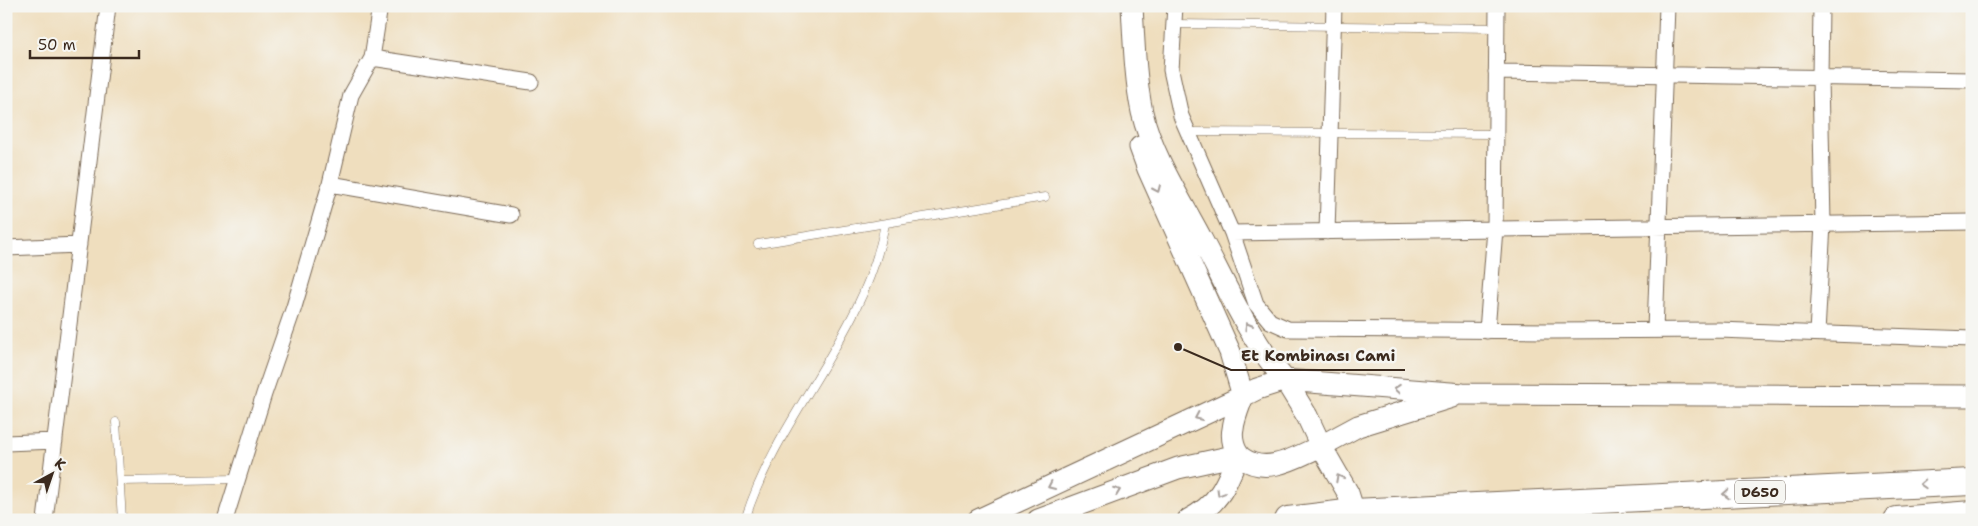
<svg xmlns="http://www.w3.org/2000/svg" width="1978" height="526" viewBox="0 0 1978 526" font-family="'Shantell Sans',sans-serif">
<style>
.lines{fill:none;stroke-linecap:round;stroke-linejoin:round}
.lane-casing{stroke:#7a6956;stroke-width:9}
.street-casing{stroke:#7a6956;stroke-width:17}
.secondary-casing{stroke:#7a6956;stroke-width:23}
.highway-casing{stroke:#7a6956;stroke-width:28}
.lane{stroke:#fff;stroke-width:8}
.street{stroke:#fff;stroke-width:15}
.secondary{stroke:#fff;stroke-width:21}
.highway{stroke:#fff;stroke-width:26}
.oneway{stroke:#a79f9a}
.labels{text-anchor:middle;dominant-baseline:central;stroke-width:5;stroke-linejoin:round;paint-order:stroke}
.shield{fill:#f6f6f2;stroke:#73675e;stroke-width:1}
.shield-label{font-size:14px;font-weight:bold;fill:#3b2a1e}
.leader{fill:none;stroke:#3b2a1e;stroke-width:2}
.callout-dot{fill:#3b2a1e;stroke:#f6f6f2;stroke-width:2}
.callout-label{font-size:16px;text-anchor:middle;font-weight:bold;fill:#3b2a1e;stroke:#f6f6f2;stroke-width:5;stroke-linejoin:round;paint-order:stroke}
</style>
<rect width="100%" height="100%" fill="#f6f6f2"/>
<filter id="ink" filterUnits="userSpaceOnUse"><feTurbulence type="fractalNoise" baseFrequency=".02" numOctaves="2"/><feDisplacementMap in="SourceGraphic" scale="10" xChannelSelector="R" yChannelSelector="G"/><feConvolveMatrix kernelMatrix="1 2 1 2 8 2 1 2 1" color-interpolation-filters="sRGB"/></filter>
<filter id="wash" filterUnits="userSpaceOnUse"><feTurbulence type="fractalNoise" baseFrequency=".0096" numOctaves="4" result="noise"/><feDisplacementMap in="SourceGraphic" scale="20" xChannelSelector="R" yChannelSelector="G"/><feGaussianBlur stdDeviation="1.12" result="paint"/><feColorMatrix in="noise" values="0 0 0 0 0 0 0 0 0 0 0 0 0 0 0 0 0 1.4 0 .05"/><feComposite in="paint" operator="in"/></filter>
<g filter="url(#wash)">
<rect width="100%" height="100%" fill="#efdebe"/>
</g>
<g filter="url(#ink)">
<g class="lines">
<defs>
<path id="lane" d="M1174,24L1496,28
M1187,132L1495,134
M758,244L1045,197
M116,422L122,520
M120,481L237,479
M745,520C778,414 865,334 885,224"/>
<path id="street" d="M380,6L372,58L531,82
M1175,6L1171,70L1181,116L1232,233L1256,304L1270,321L1288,329L1549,331L1719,330L1972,339
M372,58L351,95L330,184L511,215
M1496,72L1972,80
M1327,232L1334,6
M1232,233L1972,222
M6,248L79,245
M1655,330L1667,6
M1487,331L1495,229L1497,6
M1817,333L1823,224L1820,78L1821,6
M6,443L55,441
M45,520L108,6
M225,520L264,394L294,307L330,184"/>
<path id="secondary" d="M1132,6C1134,41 1135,78 1142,112C1152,156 1181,200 1202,240C1227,287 1250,340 1285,380L1463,394L1972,396
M1285,380L1307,416L1321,446C1296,457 1267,476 1242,458C1234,452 1231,438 1233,429C1234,418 1239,407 1243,396L1257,389Z
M1354,512L1348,493L1321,446L1358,426L1452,397
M978,520L1243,396L1230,352L1148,169L1140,147
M1038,520L1178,468L1238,455
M1188,520C1219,504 1226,486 1238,455"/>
<path id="highway" d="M1288,520L1354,512L1972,482
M1897,520L1972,514"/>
</defs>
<!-- lane casing -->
<use href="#lane" class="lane-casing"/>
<!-- street casing -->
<use href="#street" class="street-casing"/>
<!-- secondary casing -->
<use href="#secondary" class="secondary-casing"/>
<!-- highway casing -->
<use href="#highway" class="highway-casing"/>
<!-- lane -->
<use href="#lane" class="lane"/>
<!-- street -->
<use href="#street" class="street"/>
<!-- secondary -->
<use href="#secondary" class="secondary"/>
<!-- highway -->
<use href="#highway" class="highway"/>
</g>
<!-- one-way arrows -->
<defs><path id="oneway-chevron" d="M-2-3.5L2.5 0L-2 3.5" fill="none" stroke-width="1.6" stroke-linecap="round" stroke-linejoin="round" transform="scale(1.25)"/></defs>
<g class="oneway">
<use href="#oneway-chevron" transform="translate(1157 189) rotate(66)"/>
<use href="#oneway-chevron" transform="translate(1248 326) rotate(-120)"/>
<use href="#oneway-chevron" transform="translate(1397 389) rotate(-176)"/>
<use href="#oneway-chevron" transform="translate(1198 417) rotate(155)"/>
<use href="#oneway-chevron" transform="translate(1339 478) rotate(-118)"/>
<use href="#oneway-chevron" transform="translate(1923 484) rotate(177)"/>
<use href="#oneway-chevron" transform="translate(1051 486) rotate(155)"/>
<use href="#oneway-chevron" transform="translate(1117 491) rotate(-21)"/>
<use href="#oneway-chevron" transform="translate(1220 493) rotate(121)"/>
<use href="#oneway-chevron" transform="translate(1726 494) rotate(177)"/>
</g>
</g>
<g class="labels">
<!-- shield labels -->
<rect class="shield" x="1735" y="480.5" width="50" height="23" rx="4"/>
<g class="shield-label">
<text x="1760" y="492">D650</text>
</g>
</g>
<!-- callouts -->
<path class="leader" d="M1178 347L1231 370H1405"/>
<circle class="callout-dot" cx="1178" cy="347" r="5"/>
<g class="callout-label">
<text x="1318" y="361">Et Kombinası Cami</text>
</g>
<!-- margin -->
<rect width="1978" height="526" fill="none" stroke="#f6f6f2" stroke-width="25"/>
<!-- north arrow -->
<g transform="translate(52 474) rotate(40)" stroke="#f6f6f2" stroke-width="4" paint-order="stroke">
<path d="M0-4L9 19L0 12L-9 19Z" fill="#3b2a1e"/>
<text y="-8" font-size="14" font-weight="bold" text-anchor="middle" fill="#3b2a1e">K</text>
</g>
<!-- scale -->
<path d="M30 50v8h109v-8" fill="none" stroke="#3b2a1e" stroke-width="2.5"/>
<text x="38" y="50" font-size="15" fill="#3b2a1e" stroke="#f6f6f2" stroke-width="4" paint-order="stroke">50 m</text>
</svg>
